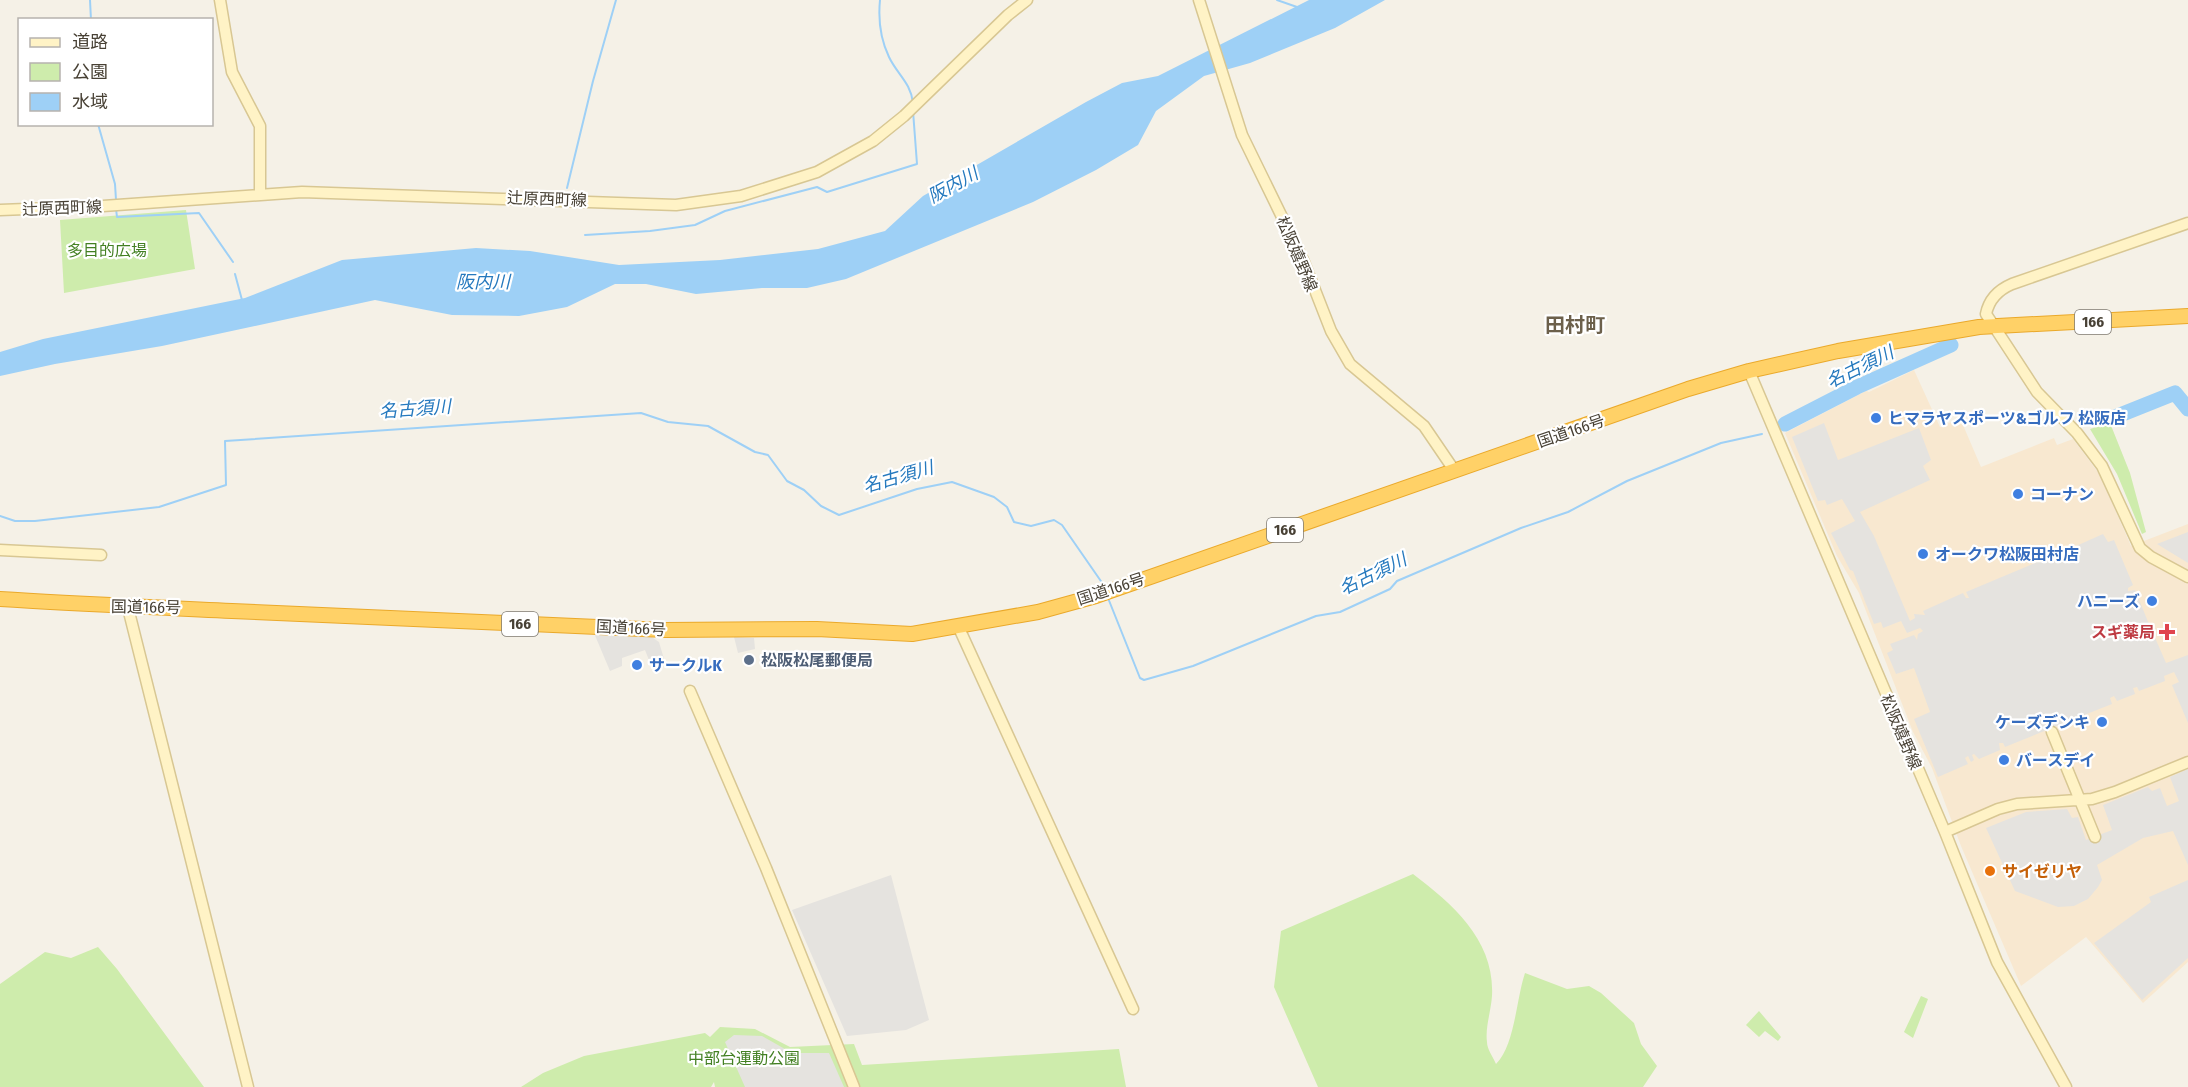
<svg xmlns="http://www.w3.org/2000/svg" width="2188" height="1087" viewBox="0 0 2188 1087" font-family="'Fira Sans Condensed','Noto Sans JP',sans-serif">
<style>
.commercial{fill:#f8e8d0}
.green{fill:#ceecac}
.parking{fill:#e5e3df}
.water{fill:#9ed0f6}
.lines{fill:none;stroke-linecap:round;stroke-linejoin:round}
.stream{stroke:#9ed0f6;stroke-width:2}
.river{stroke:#9ed0f6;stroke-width:15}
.secondary-casing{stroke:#d8c793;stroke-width:13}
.highway-casing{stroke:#eaa92b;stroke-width:16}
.secondary{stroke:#fff3c6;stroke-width:10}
.highway{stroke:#ffd167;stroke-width:14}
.shop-dot{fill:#3f7fe0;stroke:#fff;stroke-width:2}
.health-dot{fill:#e0444e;stroke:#fff;stroke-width:2}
.service-dot{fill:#5c6f8a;stroke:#fff;stroke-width:2}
.food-dot{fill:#e8710a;stroke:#fff;stroke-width:2}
.labels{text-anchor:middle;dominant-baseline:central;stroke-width:4.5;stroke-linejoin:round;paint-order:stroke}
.shield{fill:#fff;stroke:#7f7a72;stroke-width:1.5}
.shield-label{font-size:15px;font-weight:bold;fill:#484135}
.street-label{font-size:16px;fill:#484135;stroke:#fff}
.park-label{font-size:16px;fill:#438023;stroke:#fff}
.shop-label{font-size:16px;font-weight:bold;fill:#366cbe;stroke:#fff;text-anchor:start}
.health-label{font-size:16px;font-weight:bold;fill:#be3a42;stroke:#fff;text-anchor:end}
.service-label{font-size:16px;font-weight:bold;fill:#4e5e75;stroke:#fff;text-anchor:start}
.food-label{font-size:16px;font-weight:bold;fill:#c56008;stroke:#fff;text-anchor:start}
.water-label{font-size:18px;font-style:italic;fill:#2579be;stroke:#fff}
.quarter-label{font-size:20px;font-weight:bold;fill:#6c604b;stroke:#fff}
</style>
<rect width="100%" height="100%" fill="#f5f1e7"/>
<!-- commercial -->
<path class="commercial" d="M1914,370L1940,427L1960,418L1981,467L2054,438L2057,445L2073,439L2100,475L2131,546L2188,524V962L2143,1003L2086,937L2021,986L1961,846L1932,768L1913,732L1859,593L1837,556L1785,433L1866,391L1869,392Z"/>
<!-- green -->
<path class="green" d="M186,210L195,269L64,293L60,220Z
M2110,423L2130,473L2146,532L2142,534L2117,474L2090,429Z
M1413,874C1454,905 1495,941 1492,996C1491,1011 1485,1028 1487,1042C1487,1049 1493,1057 1496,1064C1515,1045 1516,1000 1525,973L1567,989L1589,986L1601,993L1634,1023L1641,1044L1657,1066L1643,1087H1318L1274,987L1281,931Z
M98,947L117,969L204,1087H0V984L45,952L71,958Z
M1921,996L1928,999L1913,1038L1904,1032Z
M1759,1011L1781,1037L1778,1041L1765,1031L1759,1037L1746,1025Z
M720,1027L755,1029L790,1047L854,1044L862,1065L1119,1049L1126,1087H715L714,1082L711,1087H521L543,1073L584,1056L705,1033L710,1037Z"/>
<!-- parking -->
<path class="parking" d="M1824,423L1838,460L1919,428L1931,460L1923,466L1930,480L1860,512L1874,536L1910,621L1915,618L1914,614L1925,615L1923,611L1963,593L1966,598H1969L1966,592L2052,556L2055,561L2058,560L2056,555L2103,534L2108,542L2114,540L2133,585L2128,588V591L2135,590L2151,629L2147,631V634L2153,633L2166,663L2188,655V723L2172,685L2179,682L2174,672L2164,676L2165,681L2139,691L2137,687L2133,688L2135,694L2117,701L2114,696L2110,698L2112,704L2069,721L2065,715L2062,718L2064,723L2005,747L2003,743H1999L2000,750L1979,759L1974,754L1972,755L1974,760L1971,762L1968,756L1965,758L1968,764L1938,777L1914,719L1930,712L1914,668L1896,674L1887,653L1893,650L1890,644L1914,635L1917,640L1918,634L1923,631L1920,628L1907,633L1901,621L1883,628L1881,622L1874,624L1853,571L1850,570L1831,533L1855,521L1842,499L1827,505L1825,500L1818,501L1792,437Z
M2188,532V563L2157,544Z
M594,633L647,634L659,642L664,659L651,665L645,650L622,658V666L610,671Z
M734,637L754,638L755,649L738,653Z
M2188,769V865L2173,831L2143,838L2097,865L2102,880L2098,887L2088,899L2074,906L2058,907L2015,891L1986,828L2026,812L2067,809L2072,818L2078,817L2086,840L2112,830L2103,805L2148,787L2152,791L2160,788L2167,806L2179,801L2170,777Z
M891,875L929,1020L906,1030L847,1036L792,910Z
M2188,880V958L2142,1000L2094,943L2151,902L2149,897Z
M734,1035L762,1036L792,1053H829L844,1087H745L725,1042Z"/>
<!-- water -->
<path class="water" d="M1309,0H1385L1335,28L1250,63L1204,76L1156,111L1138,145L1096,170L1033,202L846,279L807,288H762L696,294L646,284H615L567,307L519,316L452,315L375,300L162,346L55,364L0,376V352L43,339L245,298L342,260L476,248L530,251L619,265L720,260L818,249L885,231L923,196L1086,102L1122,83L1158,76Z"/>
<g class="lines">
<!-- stream -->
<path class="stream" d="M90,0L91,20
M880,0C878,20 880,38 889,57C897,74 911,83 913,103
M1277,0L1297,7
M98,124L115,184L116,200
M567,188L593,81L616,0
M116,209L117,217L199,213L233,262
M585,235L650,231L695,225L725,211L817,187L827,192L917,164L913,111
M235,274L242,300
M0,516L15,521H35L159,507L226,485L225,441L641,413L668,422L708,426L755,452L768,455L787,481L804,490L821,506L839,515L917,489L952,482L994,497L1007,507L1014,522L1031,526L1054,520L1062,525L1105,587
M1108,598L1140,678L1144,680L1193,666L1316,616L1340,612L1390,589L1397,581L1521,528L1568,512L1627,481L1721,443L1762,434"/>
<!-- river -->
<path class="river" d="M2115,417L2175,393L2188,409
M1785,424L1857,387L1951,345"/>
<defs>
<path id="secondary" d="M220,0L232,72L260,126V195
M1199,0L1242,135L1304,262L1331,331L1350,364L1424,426L1454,470
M0,210L103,206L302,192L676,205L741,196L817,172L873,141L904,116L1008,15L1027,0
M2188,223L2012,284C1998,290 1989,299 1986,314L2037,392L2077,433L2102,466L2140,548L2151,557L2188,577
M1749,371L1945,832L1997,962L2066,1087
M0,550L101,555
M128,608L248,1087
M959,628L1133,1009
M690,691L766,868L854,1087
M2052,732L2095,837
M1945,832L1998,809L2017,804L2092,799L2115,792L2188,762"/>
<path id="highway" d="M0,599C77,604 155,607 232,611L665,630L817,629L912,634L1038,612L1096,596L1688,389L1749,371L1838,351L1979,327L2188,316"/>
</defs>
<!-- secondary casing -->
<use href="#secondary" class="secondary-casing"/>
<!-- highway casing -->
<use href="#highway" class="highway-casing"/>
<!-- secondary -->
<use href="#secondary" class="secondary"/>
<!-- highway -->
<use href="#highway" class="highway"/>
</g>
<!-- markers -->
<g class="shop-dot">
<circle cx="1876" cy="418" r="6"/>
<circle cx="2018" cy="494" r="6"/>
<circle cx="1923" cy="554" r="6"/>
<circle cx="2152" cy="601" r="6"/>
<circle cx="637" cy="665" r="6"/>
<circle cx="2102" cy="722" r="6"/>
<circle cx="2004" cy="760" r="6"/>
</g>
<path class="health-dot" d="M2164 623h6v6h6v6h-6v6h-6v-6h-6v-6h6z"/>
<circle class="service-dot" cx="749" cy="660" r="6"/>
<circle class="food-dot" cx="1990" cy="871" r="6"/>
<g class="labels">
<!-- shield labels -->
<g class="shield">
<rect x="2075" y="310" width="36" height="24" rx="4.5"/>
<rect x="1267" y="518" width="36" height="24" rx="4.5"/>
<rect x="502" y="612" width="36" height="24" rx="4.5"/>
</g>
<g class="shield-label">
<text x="2093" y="322">166</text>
<text x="1285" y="530">166</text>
<text x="520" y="624">166</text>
</g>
<!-- street labels -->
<g class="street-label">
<text transform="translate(547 199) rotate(2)">辻原西町線</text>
<text transform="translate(62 208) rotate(-2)">辻原西町線</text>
<text transform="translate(1297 254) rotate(67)">松阪嬉野線</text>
<text transform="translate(1571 431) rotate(-19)">国道166号</text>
<text transform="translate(1111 589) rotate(-18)">国道166号</text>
<text transform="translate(146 607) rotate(1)">国道166号</text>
<text transform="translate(631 628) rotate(3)">国道166号</text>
<text transform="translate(1901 732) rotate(67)">松阪嬉野線</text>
</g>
<!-- park labels -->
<g class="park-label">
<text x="107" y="250">多目的広場</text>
<text x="744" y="1058">中部台運動公園</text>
</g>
<!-- shop labels -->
<g class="shop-label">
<text x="1888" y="418">ヒマラヤスポーツ&amp;ゴルフ 松阪店</text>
<text x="2030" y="494">コーナン</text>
<text x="1935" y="554">オークワ松阪田村店</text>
<text x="2140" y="601" text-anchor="end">ハニーズ</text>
<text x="649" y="665">サークルK</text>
<text x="2090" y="722" text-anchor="end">ケーズデンキ</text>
<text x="2016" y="760">バースデイ</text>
</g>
<!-- health labels -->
<g class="health-label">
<text x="2155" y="632">スギ薬局</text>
</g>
<!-- service labels -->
<g class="service-label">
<text x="761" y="660">松阪松尾郵便局</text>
</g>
<!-- food labels -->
<g class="food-label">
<text x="2002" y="871">サイゼリヤ</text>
</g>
<!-- water labels -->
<g class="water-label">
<text transform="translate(953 185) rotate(-29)">阪内川</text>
<text x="483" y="282">阪内川</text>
<text transform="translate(1860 367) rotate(-26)">名古須川</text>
<text transform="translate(415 409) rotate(-4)">名古須川</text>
<text transform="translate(898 477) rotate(-16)">名古須川</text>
<text transform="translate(1373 574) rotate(-26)">名古須川</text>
</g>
<!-- quarter labels -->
<g class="quarter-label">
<text x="1575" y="325">田村町</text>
</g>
</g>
<!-- legend -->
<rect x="18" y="18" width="195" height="108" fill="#ffffff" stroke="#b6b3ae" stroke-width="1.5"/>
<rect x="30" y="38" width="30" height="9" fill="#fff3c6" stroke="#b6b3ae" stroke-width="1.5"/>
<text x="72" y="48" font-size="18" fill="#484135">道路</text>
<rect x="30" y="63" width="30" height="18" fill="#ceecac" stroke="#b6b3ae" stroke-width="1.5"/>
<text x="72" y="78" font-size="18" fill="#484135">公園</text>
<rect x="30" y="93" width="30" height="18" fill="#9ed0f6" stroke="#b6b3ae" stroke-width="1.5"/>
<text x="72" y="108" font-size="18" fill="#484135">水域</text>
</svg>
